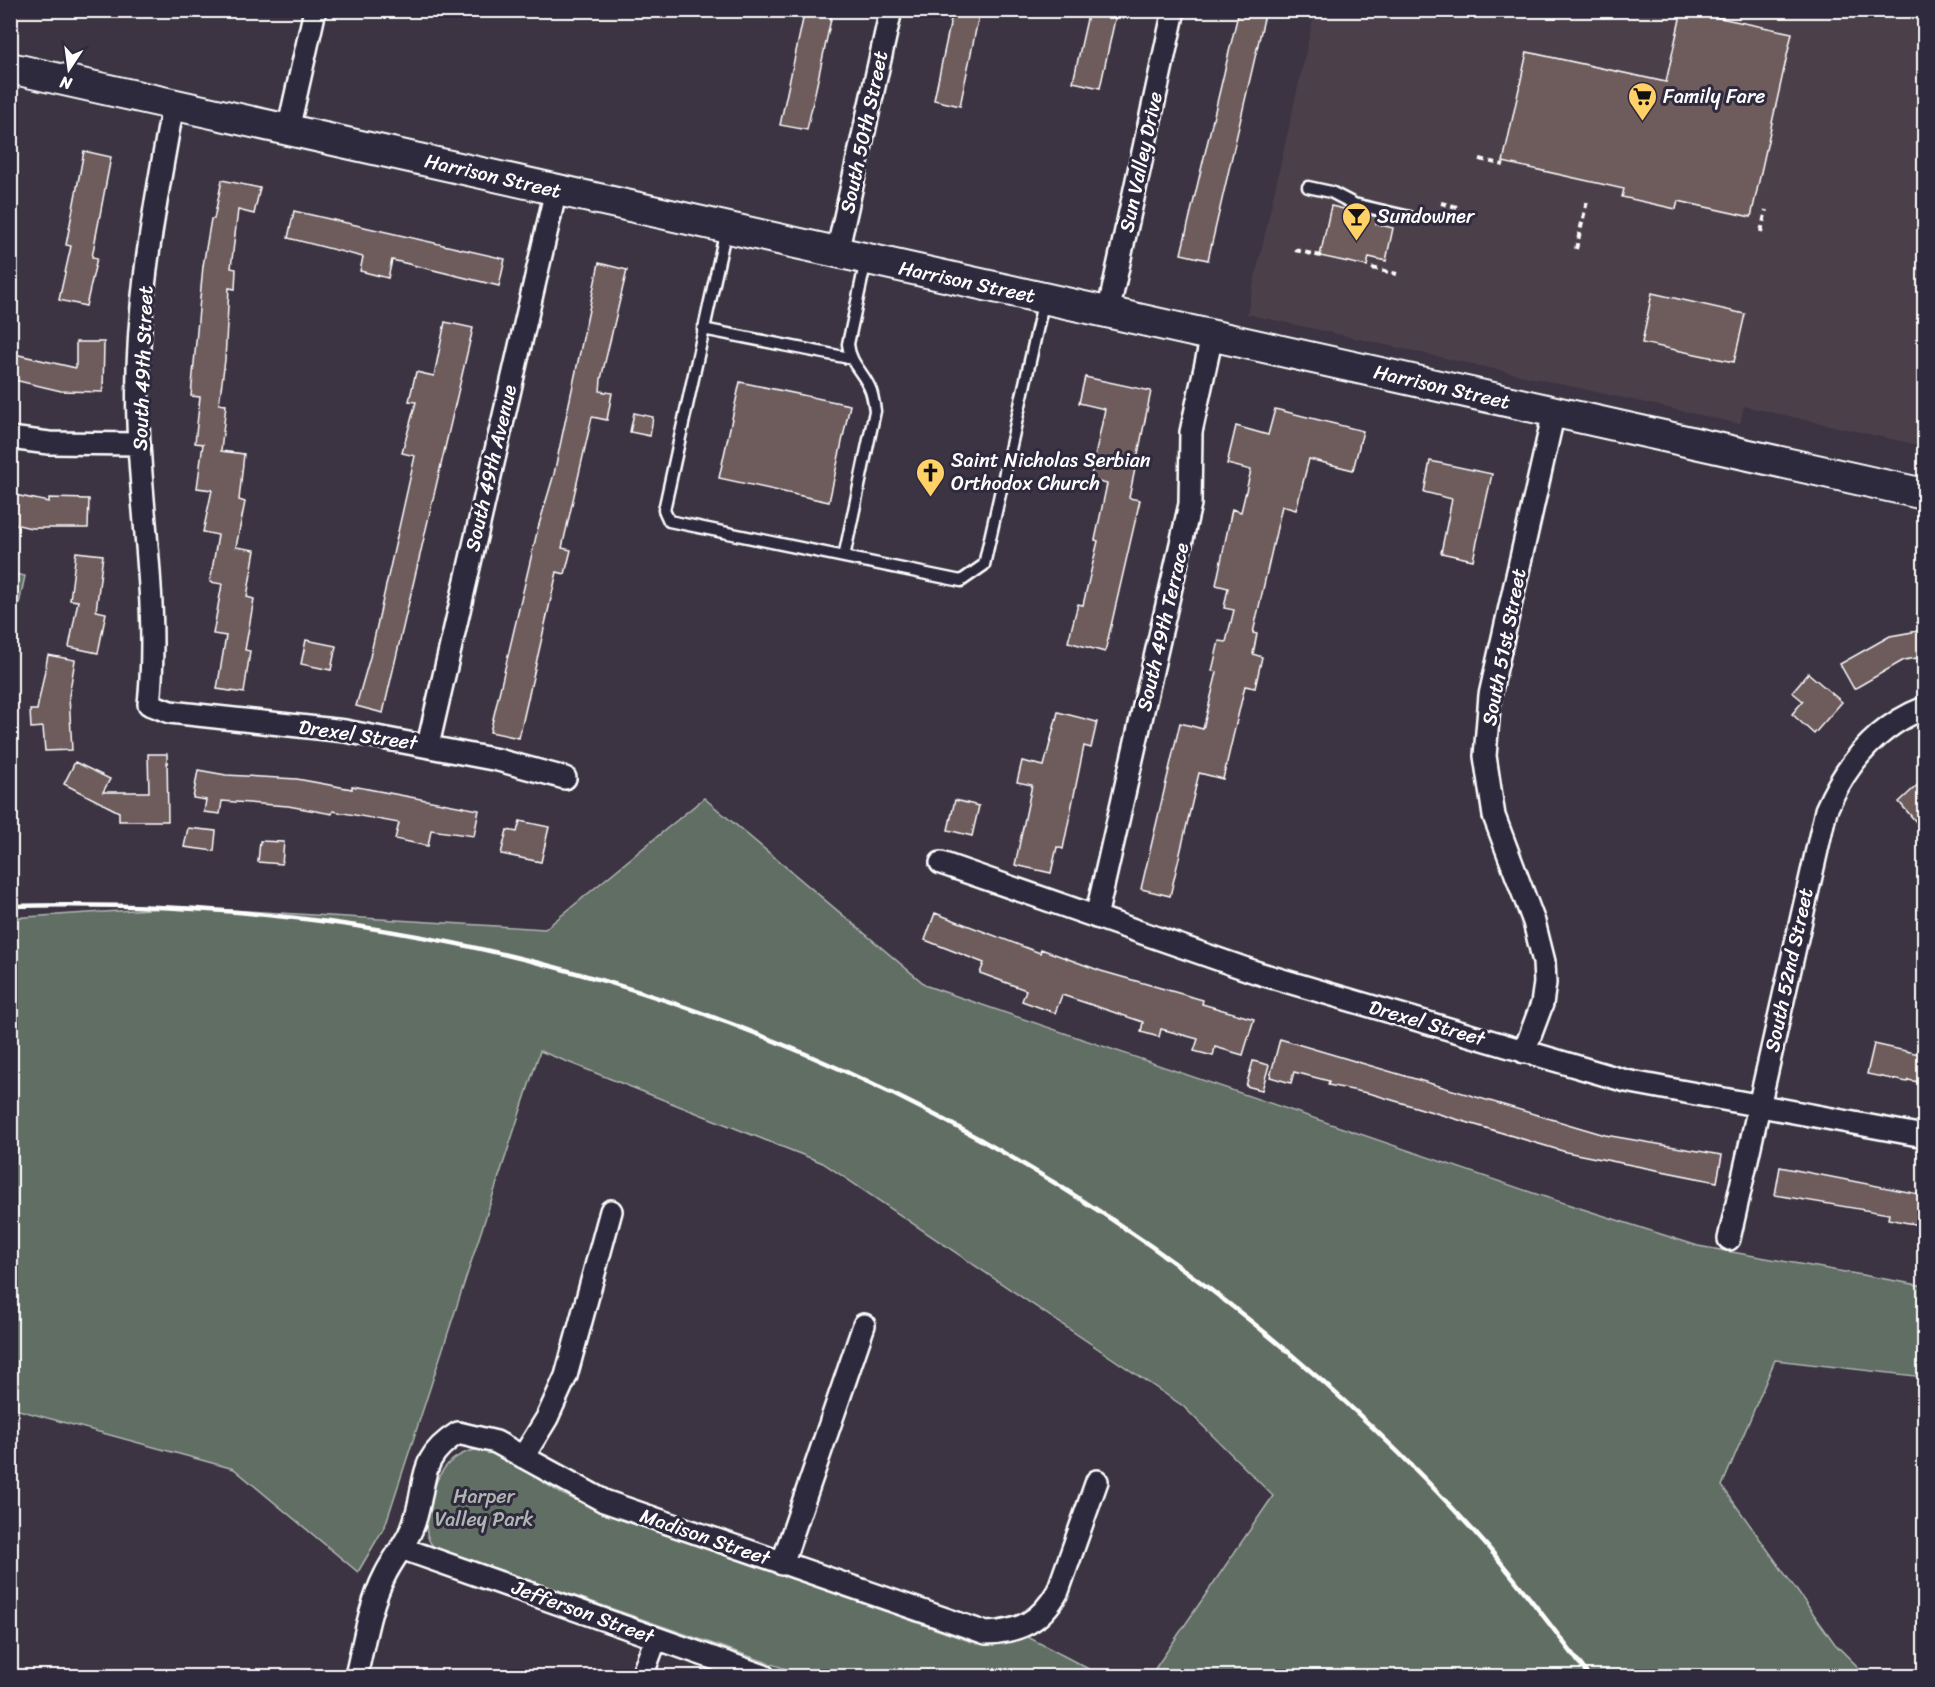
<svg xmlns="http://www.w3.org/2000/svg" width="1935" height="1687" viewBox="0 0 1935 1687" font-family="Sriracha,sans-serif">
<style>
.built{fill:#4b404a}
.green{fill:#606e64;stroke:#b0b6b2;stroke-width:1.5}
.building{fill:#6e5b5b;stroke:#fff;stroke-width:1.5}
.lines{fill:none;stroke-linecap:round;stroke-linejoin:round}
.lane-casing{stroke:#fff;stroke-width:15}
.street-casing{stroke:#fff;stroke-width:26}
.secondary-casing{stroke:#fff;stroke-width:34}
.path{stroke:#fff;stroke-width:4;stroke-dasharray:6 4.5;stroke-linecap:butt}
.lane{stroke:#2f2a3d;stroke-width:10}
.street{stroke:#2f2a3d;stroke-width:21}
.secondary{stroke:#2f2a3d;stroke-width:30}
.rail{stroke:#fff;stroke-width:4.5}
.labels{text-anchor:middle;dominant-baseline:central;stroke-width:6;stroke-linejoin:round;paint-order:stroke}
.poi-label{font-size:20px;fill:#fff;stroke:#2f2a3d;text-anchor:start}
.street-label{font-size:20px;fill:#fff;stroke:#2f2a3d}
.park-label{font-size:20px;fill:#b0b6b2;stroke:#2f2a3d}
</style>
<rect width="100%" height="100%" fill="#3c3443"/>
<filter id="ink" filterUnits="userSpaceOnUse"><feTurbulence type="fractalNoise" baseFrequency=".0167" numOctaves="2"/><feDisplacementMap in="SourceGraphic" scale="12" xChannelSelector="R" yChannelSelector="G"/><feConvolveMatrix kernelMatrix="1 2 1 2 8 2 1 2 1" color-interpolation-filters="sRGB"/></filter>
<g filter="url(#ink)">
<!-- built -->
<path class="built" d="M1315,11H1924V415L1918,445L1744,406L1740,424L1247,314Z"/>
<!-- green -->
<path class="green" d="M11,573L25,576L11,642L10,573Z
M704,798L927,986L1539,1195L1698,1246L1924,1286V1377L1775,1360L1722,1486L1835,1644L1867,1676H1150L1273,1496L1183,1406L823,1163L540,1051L385,1526L358,1572L234,1469L11,1408V918L181,907L545,929Z
M483,1449L497,1453L562,1494L605,1513L972,1642L994,1645L1028,1637L1102,1676H806L434,1547C416,1532 433,1478 448,1464C458,1454 469,1450 483,1449Z"/>
<!-- building -->
<path class="building" d="M805,10H833L807,130L780,125Z
M953,10H980L960,106L934,100Z
M1089,10H1117L1100,88L1073,82Z
M1239,10H1266L1208,260L1181,254Z
M1682,10L1792,33L1751,217L1678,201L1676,209L1622,197L1624,189L1503,162L1527,52L1666,82Z
M84,151L111,157L92,257L97,258L86,306L59,300L71,246L66,245Z
M222,180L260,188L254,214L238,210L231,268L236,269L235,289L229,288L225,360L219,404L226,405L221,451L244,454L239,500L245,502L236,547L255,550L247,597L254,599L245,650L250,651L244,693L217,689L226,636L213,634L222,584L210,582L218,535L203,532L212,490L197,488L203,444L195,443L200,397L191,396L203,266L211,219H214Z
M1331,206L1378,217L1376,224L1393,228L1386,261L1369,257L1367,266L1320,256Z
M294,211L505,259L499,286L392,260L388,278L360,271L363,257L288,238Z
M599,263L627,270L601,379L600,391L612,393L607,420L592,417L562,548L571,550L565,574L557,572L519,738L490,732L538,528L554,474Z
M1652,293L1745,314L1734,362L1642,343Z
M445,322L473,328L383,713L356,706L370,657L415,456L402,453L416,402L409,401L416,372L434,376Z
M76,342H104L103,392L61,391L10,379V353L76,368Z
M1085,377L1151,391L1129,498L1140,500L1105,652L1068,642L1078,604L1083,605L1098,541L1095,540L1107,484L1090,480L1105,409L1079,403Z
M740,382L850,405L829,502L719,478Z
M1275,409L1363,431L1353,470L1309,459L1296,510L1282,506L1253,633L1257,634L1253,654L1262,657L1255,688L1245,686L1223,779L1199,773L1170,896L1141,889L1180,723L1203,729L1217,672L1212,671L1219,641L1226,642L1234,610L1224,608L1228,588L1216,585L1232,509L1241,512L1251,470L1227,464L1236,426L1268,435Z
M634,413L653,417L650,436L630,432Z
M1430,461L1492,474L1473,560L1441,553L1452,499L1424,492Z
M10,494L49,502V498L89,499L88,528H31L10,523Z
M76,552L103,555L96,611L106,613L98,653L69,647L78,601L70,600Z
M1924,630V657L1904,660L1854,689L1840,664L1890,636Z
M306,640L336,646L331,670L301,664Z
M48,655L75,660L69,696L72,750L45,751L43,727L31,728L30,710H37Z
M1808,673L1842,702L1814,734L1792,714L1803,701L1792,692Z
M1058,712L1097,722L1091,748L1084,746L1063,849L1057,847L1051,873L1015,865L1032,785L1017,782L1022,761L1044,766Z
M148,754H167L168,821H119V812L64,784L75,762L110,779L103,792H149Z
M198,770L226,775L297,779L352,789V786L479,810L474,836L431,830L428,846L395,839L399,823L333,811L332,814L288,806L222,801L220,814L204,812L206,800L193,798Z
M1924,779V831L1899,802Z
M955,800L979,806L972,836L948,830Z
M520,821L549,827L541,862L501,854L507,830L517,832Z
M188,828L216,831L214,851L184,847Z
M260,841L284,842L282,864L258,862Z
M935,913L1040,953L1041,949L1101,971L1203,1000L1202,1004L1254,1019L1243,1055L1215,1047L1213,1056L1194,1051L1198,1039L1161,1029L1159,1037L1141,1032L1143,1022L1062,995L1055,1013L1022,1001L1026,990L980,973L984,963L925,940Z
M1280,1039L1605,1135L1722,1155L1717,1182L1566,1152L1372,1094L1328,1085L1329,1081L1294,1072L1291,1083L1270,1077Z
M1874,1044L1924,1055V1083L1908,1080L1907,1082L1867,1074Z
M1253,1061L1269,1065L1262,1090L1246,1086Z
M1780,1167L1924,1195V1226L1888,1219L1889,1214L1775,1195Z"/>
<g class="lines">
<defs>
<path id="lane" d="M1308,187L1331,192L1354,204L1410,217
M726,229L664,510L669,521L961,581L984,565L1044,299
M703,329L849,358
M844,557L875,411C874,404 873,397 871,391C864,372 850,365 848,344L866,260"/>
<path id="street" d="M173,105C154,209 134,315 138,422C141,516 159,609 149,704L170,712L345,731L498,760L565,778
M288,130L315,10
M837,253L891,10
M1108,313L1174,10
M10,438L49,443L139,444
M428,745L556,190
M941,863L1258,973L1626,1081L1924,1136
M1096,917L1190,504L1191,432L1212,336
M1524,1052L1542,1004L1545,983L1544,962L1534,922L1494,816L1485,756L1490,695L1554,412
M1729,1239L1826,810C1846,764 1876,727 1924,708
M523,1457L547,1418L566,1376L611,1211
M401,1548L764,1676
M782,1564L864,1325
M356,1676C364,1643 369,1606 385,1575C393,1558 408,1542 414,1523C428,1482 416,1459 458,1433L496,1442L604,1501L986,1633C1020,1632 1041,1621 1058,1591L1097,1481
M642,1676L656,1638"/>
<path id="secondary" d="M10,68L1924,494"/>
</defs>
<!-- lane casing -->
<use href="#lane" class="lane-casing"/>
<!-- street casing -->
<use href="#street" class="street-casing"/>
<!-- secondary casing -->
<use href="#secondary" class="secondary-casing"/>
<!-- path -->
<path class="path" d="M1480,159L1504,165
M1441,203L1457,207
M1761,232L1766,210
M1576,249L1587,201
M1295,250L1321,256
M1372,268L1397,274"/>
<!-- lane -->
<use href="#lane" class="lane"/>
<!-- street -->
<use href="#street" class="street"/>
<!-- secondary -->
<use href="#secondary" class="secondary"/>
<!-- rail -->
<path class="rail" d="M10,906C96,904 182,906 267,915C735,960 1177,1195 1487,1546C1523,1588 1556,1632 1589,1676"/>
</g>
</g>
<!-- icons -->
<defs>
<symbol id="supermarket-pin" viewBox="-11 -11 22 30"><path d="M0 17L-7.5 6A9.5 9.5 0 1 1 7.5 6Z" fill="#ffd166" stroke="#2f2a3d"/><path d="M-6-5.5h2.5l.6 2H6L4.5 2H-2.5L-4.4-4H-6ZM-1.5 3.2a1.3 1.3 0 1 0 .1 0ZM3 3.2a1.3 1.3 0 1 0 .1 0Z" fill="#111"/></symbol>
<symbol id="bar-pin" viewBox="-11 -11 22 30"><path d="M0 17L-7.5 6A9.5 9.5 0 1 1 7.5 6Z" fill="#ffd166" stroke="#2f2a3d"/><path d="M-6-5H6L.8 .8V4.5H3.5V6h-7V4.5H-.8V.8Z" fill="#111"/></symbol>
<symbol id="church-pin" viewBox="-11 -11 22 30"><path d="M0 17L-7.5 6A9.5 9.5 0 1 1 7.5 6Z" fill="#ffd166" stroke="#2f2a3d"/><path d="M-1.2-6h2.4v3.5h3.3v2.4h-3.3V6h-2.4V-.1h-3.3v-2.4h3.3Z" fill="#111"/></symbol>
</defs>
<g fill-rule="evenodd">
<use href="#supermarket-pin" x="1626" y="80" width="33" height="45"/>
<use href="#bar-pin" x="1340" y="200" width="33" height="45"/>
<use href="#church-pin" x="914" y="456" width="33" height="45"/>
</g>
<g class="labels">
<!-- poi labels -->
<g class="poi-label">
<text x="1663" y="96">Family Fare</text>
<text x="1377" y="216">Sundowner</text>
<text x="951" y="460">Saint Nicholas Serbian<tspan x="951" dy="23">Orthodox Church</tspan></text>
</g>
<!-- street labels -->
<g class="street-label">
<text transform="translate(864 132) rotate(-78)">South 50th Street</text>
<text transform="translate(1141 162) rotate(-78)">Sun Valley Drive</text>
<text transform="translate(493 176) rotate(13)">Harrison Street</text>
<text transform="translate(967 282) rotate(12)">Harrison Street</text>
<text transform="translate(143 368) rotate(-88)">South 49th Street</text>
<text transform="translate(1442 387) rotate(13)">Harrison Street</text>
<text transform="translate(491 468) rotate(-77)">South 49th Avenue</text>
<text transform="translate(1163 627) rotate(-77)">South 49th Terrace</text>
<text transform="translate(1504 647) rotate(-79)">South 51st Street</text>
<text transform="translate(358 735) rotate(8)">Drexel Street</text>
<text transform="translate(1789 970) rotate(-78)">South 52nd Street</text>
<text transform="translate(1427 1023) rotate(16)">Drexel Street</text>
<text transform="translate(705 1537) rotate(19)">Madison Street</text>
<text transform="translate(583 1612) rotate(20)">Jefferson Street</text>
</g>
<!-- park labels -->
<g class="park-label">
<text x="484" y="1496">Harper<tspan x="484" dy="23">Valley Park</tspan></text>
</g>
</g>
<!-- margin -->
<rect width="1935" height="1687" fill="none" stroke="#2f2a3d" stroke-width="36"/>
<rect x="18" y="18" width="1899" height="1651" fill="none" stroke="#fff" stroke-width="2" filter="url(#ink)"/>
<!-- north arrow -->
<g transform="translate(69 69) rotate(193)" stroke="#2f2a3d" stroke-width="4.5" paint-order="stroke">
<path d="M0-4.5L10 22L0 15L-10 22Z" fill="#ffffff"/>
<text y="-9" font-size="16" font-weight="bold" text-anchor="middle" fill="#ffffff">N</text>
</g>
</svg>
